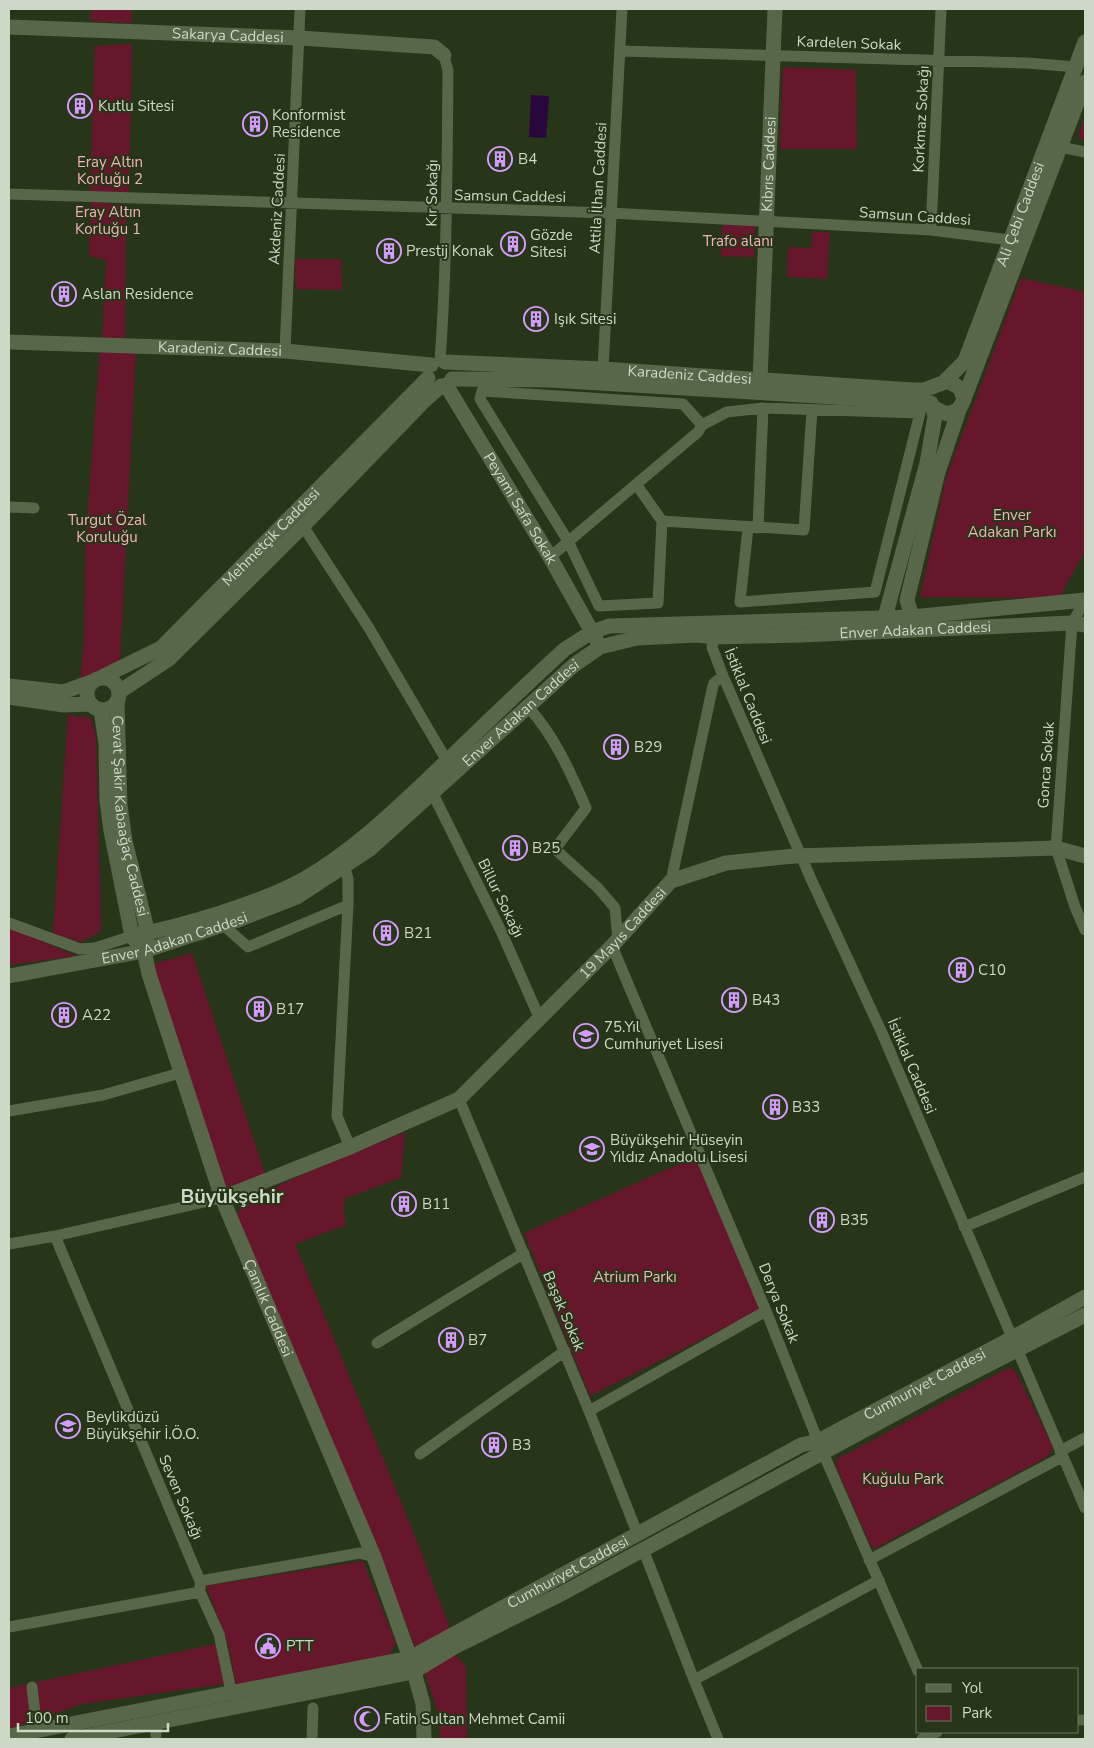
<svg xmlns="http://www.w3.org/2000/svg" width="1094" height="1748" viewBox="0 0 1094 1748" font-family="'Nunito Sans',sans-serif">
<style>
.green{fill:#67172c}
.water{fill:#29073d}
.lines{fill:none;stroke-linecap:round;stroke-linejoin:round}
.street{stroke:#576748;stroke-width:11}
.secondary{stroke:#576748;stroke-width:15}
.labels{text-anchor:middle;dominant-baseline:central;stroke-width:4;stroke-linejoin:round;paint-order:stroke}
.street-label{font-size:15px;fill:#ced8c6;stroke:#273518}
.poi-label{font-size:15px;fill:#ced8c6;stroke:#273518;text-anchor:start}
.park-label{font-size:15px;fill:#f3b2bb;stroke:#273518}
.district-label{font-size:20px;font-weight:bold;fill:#ced8c6;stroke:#273518}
</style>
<rect width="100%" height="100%" fill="#273518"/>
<!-- green -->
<path class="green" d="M91,9H132L131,23L91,21Z
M132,44L129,195L90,194L95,46Z
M783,67L856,70L857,149H780Z
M1085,116V143L1078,135Z
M91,202L126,205L125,339L102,341L106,260L89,256Z
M722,225L755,226L754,257L721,256Z
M812,232H830L827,279L787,277L788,247L811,248Z
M295,259H341L342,290L296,289Z
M1021,278L1085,292V551L1059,598L920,597L946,478Z
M100,350H136L120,661L80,679L84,641L86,533Z
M68,715L91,718L96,736L101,931L81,942L53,934Z
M9,927L76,956L9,965Z
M192,953L265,1174L222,1189L154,964Z
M405,1132L401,1178L346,1198L343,1204L346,1225L295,1244L414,1534L450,1628L416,1649L365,1518L237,1217L241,1204L294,1178Z
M695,1157L764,1308L590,1396L524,1233Z
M1010,1367L1016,1372L1053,1447L1047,1457L876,1548L871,1547L836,1466L837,1459Z
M363,1561L396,1643L388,1657L236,1686L228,1643L206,1586Z
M216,1644L224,1684L82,1704L9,1729V1688Z
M456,1655L466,1667L467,1739H439L441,1721L424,1671Z"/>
<!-- water -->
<path class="water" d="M531,95L549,96L546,138L529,137Z"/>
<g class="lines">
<!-- street -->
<path class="street" d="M621,51L1027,63L1076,67
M1060,147L1085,152
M9,194L610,213L931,230L1010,240
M931,230L941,9
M285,351L300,9
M440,361C447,264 447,168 448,71L444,55
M603,369L622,9
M702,425L683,404L482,391L480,399L568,541L599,606L658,603L662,521L804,530L812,410
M636,484L662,521
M9,507L34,508
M303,526L369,628L447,761
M758,528L763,408
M550,557L698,432L702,425L727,412L763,408L920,413L875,592L740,602L748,528
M1085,601L1072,623L1056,848L1075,907L1085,930
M714,637L712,647L723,676L811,879L882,1033L1085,1508
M528,707C554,735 571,773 586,808L555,849L598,888L615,908L618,940
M433,794L501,931L539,1017
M345,868L348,879V905L337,1116L350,1147
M671,881L712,690L714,683L723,676
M9,923L80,949L95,948L132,936
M222,924L248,947L348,905
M612,946L766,1311L818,1441L918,1671
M459,1099L589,1411L638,1535
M9,1111L103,1095L180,1073
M964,1227L1085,1177
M55,1236L200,1581V1592L219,1634L231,1691
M9,1244L55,1236L222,1198
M377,1343L524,1253
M589,1411L766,1311
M1060,1451L1085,1438
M420,1454L565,1351
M643,1549L694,1680L879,1580
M869,1560L1062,1457
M200,1581L360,1553L374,1557
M9,1627L200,1592
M694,1680L718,1739
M32,1687L37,1730
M1078,1720H1085
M156,1739V1722
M312,1739L313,1708
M922,1739L937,1732"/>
<!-- secondary -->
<g class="secondary">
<path id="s1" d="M9,27L300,38L434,47L444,55"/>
<path id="s2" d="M9,342L285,351L431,365"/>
<path id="s3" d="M445,362L603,369L912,390H924L948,381L960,388L964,399"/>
<path d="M452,379L549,380L902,401L932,405"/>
<path id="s4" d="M760,380L775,9"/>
<path id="s5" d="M945,381L965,361L1085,42"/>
<path id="s6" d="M446,385L550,557L596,639"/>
<path d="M934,408L947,414L958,410L962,404L1085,82"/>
<path d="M885,617L927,463L935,416L931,403"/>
<path d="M912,617L907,600L938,472L960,407"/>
<path id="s7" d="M102,677L161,648L428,378"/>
<circle cx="103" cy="694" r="16"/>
<path d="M9,686L63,692L91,682"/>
<path d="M119,692L169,659L303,526L423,402L441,386"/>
<path d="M9,697L64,705L91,704"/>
<path id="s8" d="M117,702L120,805L125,841L148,933L144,951L149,974L222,1198L374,1557L410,1658L423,1704L424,1739"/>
<path d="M101,710L106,744L107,801L111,831L132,936L138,944"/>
<path d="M132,936C182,926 259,904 304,879C351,852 391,814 430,777C475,734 519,691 565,649L592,632L609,626L912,617L1085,600"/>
<path id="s9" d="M9,976L144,951L235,921L297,897L370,849L574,665L600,647L637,638L697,635L714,637L801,635L1072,623L1085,625"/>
<path id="s10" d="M222,1198L350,1147L459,1099L612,946L671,881L726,863L794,856L1056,848L1085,856"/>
<path id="s11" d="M9,1736L410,1658L801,1445L818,1441L1012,1338L1085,1297"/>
<path d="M72,1739L413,1672L454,1647L561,1594L950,1384L1085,1315"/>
</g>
</g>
<!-- icons -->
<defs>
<symbol id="building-ring" viewBox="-11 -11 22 22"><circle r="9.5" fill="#273518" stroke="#d49cfc" stroke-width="1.5"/><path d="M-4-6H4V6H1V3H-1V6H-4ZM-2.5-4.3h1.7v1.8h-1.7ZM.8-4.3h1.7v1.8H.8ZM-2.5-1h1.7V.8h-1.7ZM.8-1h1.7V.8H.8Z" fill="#d49cfc"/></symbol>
<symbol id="school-ring" viewBox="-11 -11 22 22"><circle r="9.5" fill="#273518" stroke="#d49cfc" stroke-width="1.5"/><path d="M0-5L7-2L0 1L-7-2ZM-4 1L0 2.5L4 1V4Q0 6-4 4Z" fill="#d49cfc"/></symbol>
<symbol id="civic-ring" viewBox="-11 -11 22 22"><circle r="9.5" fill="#273518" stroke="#d49cfc" stroke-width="1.5"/><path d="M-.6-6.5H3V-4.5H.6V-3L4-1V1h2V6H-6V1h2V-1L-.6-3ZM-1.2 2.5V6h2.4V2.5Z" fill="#d49cfc"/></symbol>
<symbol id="mosque-ring" viewBox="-11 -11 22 22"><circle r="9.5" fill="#273518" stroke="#d49cfc" stroke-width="1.5"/><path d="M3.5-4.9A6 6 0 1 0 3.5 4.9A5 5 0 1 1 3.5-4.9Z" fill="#d49cfc"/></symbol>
</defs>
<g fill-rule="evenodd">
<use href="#building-ring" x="66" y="92" width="28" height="28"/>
<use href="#building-ring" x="241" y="110" width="28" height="28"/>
<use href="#building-ring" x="486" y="145" width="28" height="28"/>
<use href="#building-ring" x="499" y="230" width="28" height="28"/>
<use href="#building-ring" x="375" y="237" width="28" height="28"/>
<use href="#building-ring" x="50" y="280" width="28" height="28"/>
<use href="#building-ring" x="522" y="305" width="28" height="28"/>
<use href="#building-ring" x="602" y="733" width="28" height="28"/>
<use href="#building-ring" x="501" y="834" width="28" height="28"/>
<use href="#building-ring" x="372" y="919" width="28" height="28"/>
<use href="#building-ring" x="947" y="956" width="28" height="28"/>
<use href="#building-ring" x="720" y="986" width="28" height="28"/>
<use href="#building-ring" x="245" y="995" width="28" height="28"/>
<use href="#building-ring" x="50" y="1001" width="28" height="28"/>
<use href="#school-ring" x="572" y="1022" width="28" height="28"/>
<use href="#building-ring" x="761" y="1093" width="28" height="28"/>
<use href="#school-ring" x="578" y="1135" width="28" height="28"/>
<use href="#building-ring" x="390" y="1190" width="28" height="28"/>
<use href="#building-ring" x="808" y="1206" width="28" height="28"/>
<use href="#building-ring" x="437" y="1326" width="28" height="28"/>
<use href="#school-ring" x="54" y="1412" width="28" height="28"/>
<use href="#building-ring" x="480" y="1431" width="28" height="28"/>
<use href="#civic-ring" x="254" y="1632" width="28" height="28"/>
<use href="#mosque-ring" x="353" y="1705" width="28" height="28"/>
</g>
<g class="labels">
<!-- street labels -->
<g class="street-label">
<text stroke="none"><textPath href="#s1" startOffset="219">Sakarya Caddesi</textPath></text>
<text transform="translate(849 43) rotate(2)">Kardelen Sokak</text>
<text transform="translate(921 119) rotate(-87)">Korkmaz Sokağı</text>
<text stroke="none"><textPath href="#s4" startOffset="216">Kıbrıs Caddesi</textPath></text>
<text transform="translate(598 188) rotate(-87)">Attila İlhan Caddesi</text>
<text transform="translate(432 193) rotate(-89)">Kır Sokağı</text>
<text transform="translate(510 196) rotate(1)">Samsun Caddesi</text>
<text transform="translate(277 209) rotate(-87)">Akdeniz Caddesi</text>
<text stroke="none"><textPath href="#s5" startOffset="185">Ali Çebi Caddesi</textPath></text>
<text transform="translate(915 216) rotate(4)">Samsun Caddesi</text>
<text stroke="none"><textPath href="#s2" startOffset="211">Karadeniz Caddesi</textPath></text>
<text stroke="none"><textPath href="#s3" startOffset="245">Karadeniz Caddesi</textPath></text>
<text stroke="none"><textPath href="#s6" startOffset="144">Peyami Safa Sokak</textPath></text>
<text stroke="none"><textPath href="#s7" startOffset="222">Mehmetçik Caddesi</textPath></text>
<text stroke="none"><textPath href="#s9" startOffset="1010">Enver Adakan Caddesi</textPath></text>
<text transform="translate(748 696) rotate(68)">İstiklal Caddesi</text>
<text stroke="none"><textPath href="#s9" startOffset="590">Enver Adakan Caddesi</textPath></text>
<text transform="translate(1046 765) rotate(-86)">Gonca Sokak</text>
<text stroke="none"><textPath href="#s8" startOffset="115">Cevat Şakir Kabaağaç Caddesi</textPath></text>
<text transform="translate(501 898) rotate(64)">Billur Sokağı</text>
<text stroke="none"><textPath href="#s10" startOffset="490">19 Mayıs Caddesi</textPath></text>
<text stroke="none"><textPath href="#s9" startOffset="170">Enver Adakan Caddesi</textPath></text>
<text transform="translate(912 1066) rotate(67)">İstiklal Caddesi</text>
<text transform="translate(779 1303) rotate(68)">Derya Sokak</text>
<text stroke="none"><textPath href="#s8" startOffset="631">Çamlık Caddesi</textPath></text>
<text transform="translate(564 1311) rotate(67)">Başak Sokak</text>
<text stroke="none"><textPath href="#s11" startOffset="992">Cumhuriyet Caddesi</textPath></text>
<text transform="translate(181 1497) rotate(67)">Seven Sokağı</text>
<text stroke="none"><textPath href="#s11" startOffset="588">Cumhuriyet Caddesi</textPath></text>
</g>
<!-- poi labels -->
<g class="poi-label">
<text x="98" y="106">Kutlu Sitesi</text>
<text x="272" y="115">Konformist<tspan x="272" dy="17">Residence</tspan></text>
<text x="518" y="159">B4</text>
<text x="530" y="235">Gözde<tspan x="530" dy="17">Sitesi</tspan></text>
<text x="406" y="251">Prestij Konak</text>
<text x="82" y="294">Aslan Residence</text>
<text x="554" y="319">Işık Sitesi</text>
<text x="634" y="747">B29</text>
<text x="532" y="848">B25</text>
<text x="404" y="933">B21</text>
<text x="978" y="970">C10</text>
<text x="752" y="1000">B43</text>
<text x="276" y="1009">B17</text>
<text x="82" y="1015">A22</text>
<text x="604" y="1027">75.Yıl<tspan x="604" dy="17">Cumhuriyet Lisesi</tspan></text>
<text x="792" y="1107">B33</text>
<text x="610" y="1140">Büyükşehir Hüseyin<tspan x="610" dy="17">Yıldız Anadolu Lisesi</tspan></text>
<text x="422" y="1204">B11</text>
<text x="840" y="1220">B35</text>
<text x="468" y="1340">B7</text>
<text x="86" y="1417">Beylikdüzü<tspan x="86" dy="17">Büyükşehir İ.Ö.O.</tspan></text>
<text x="512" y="1445">B3</text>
<text x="286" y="1646">PTT</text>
<text x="384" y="1719">Fatih Sultan Mehmet Camii</text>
</g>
<!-- park labels -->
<g class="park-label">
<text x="110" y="162">Eray Altın<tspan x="110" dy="17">Korluğu 2</tspan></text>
<text x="108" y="212">Eray Altın<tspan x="108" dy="17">Korluğu 1</tspan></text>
<text x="738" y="241">Trafo alanı</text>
<text x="1012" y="515">Enver<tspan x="1012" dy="17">Adakan Parkı</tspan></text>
<text x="107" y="520">Turgut Özal<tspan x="107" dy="17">Koruluğu</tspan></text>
<text x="635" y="1277">Atrium Parkı</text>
<text x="903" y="1479">Kuğulu Park</text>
</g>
<!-- district labels -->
<g class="district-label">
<text x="232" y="1196">Büyükşehir</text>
</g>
</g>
<!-- border -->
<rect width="1094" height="1748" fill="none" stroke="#ced8c6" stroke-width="20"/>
<!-- legend -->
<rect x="916" y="1668" width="162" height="65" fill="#273518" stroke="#6a765e"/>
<rect x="926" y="1684" width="25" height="8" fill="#576748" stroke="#6a765e"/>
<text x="962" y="1693" font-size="15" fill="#ced8c6">Yol</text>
<rect x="926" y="1706" width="25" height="15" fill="#67172c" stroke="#6a765e"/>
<text x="962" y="1718" font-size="15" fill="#ced8c6">Park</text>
<!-- scale -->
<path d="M18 1723v8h150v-8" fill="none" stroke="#ced8c6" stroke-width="2.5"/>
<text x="25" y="1723" font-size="15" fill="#ced8c6" stroke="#273518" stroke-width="4" paint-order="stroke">100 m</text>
</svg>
